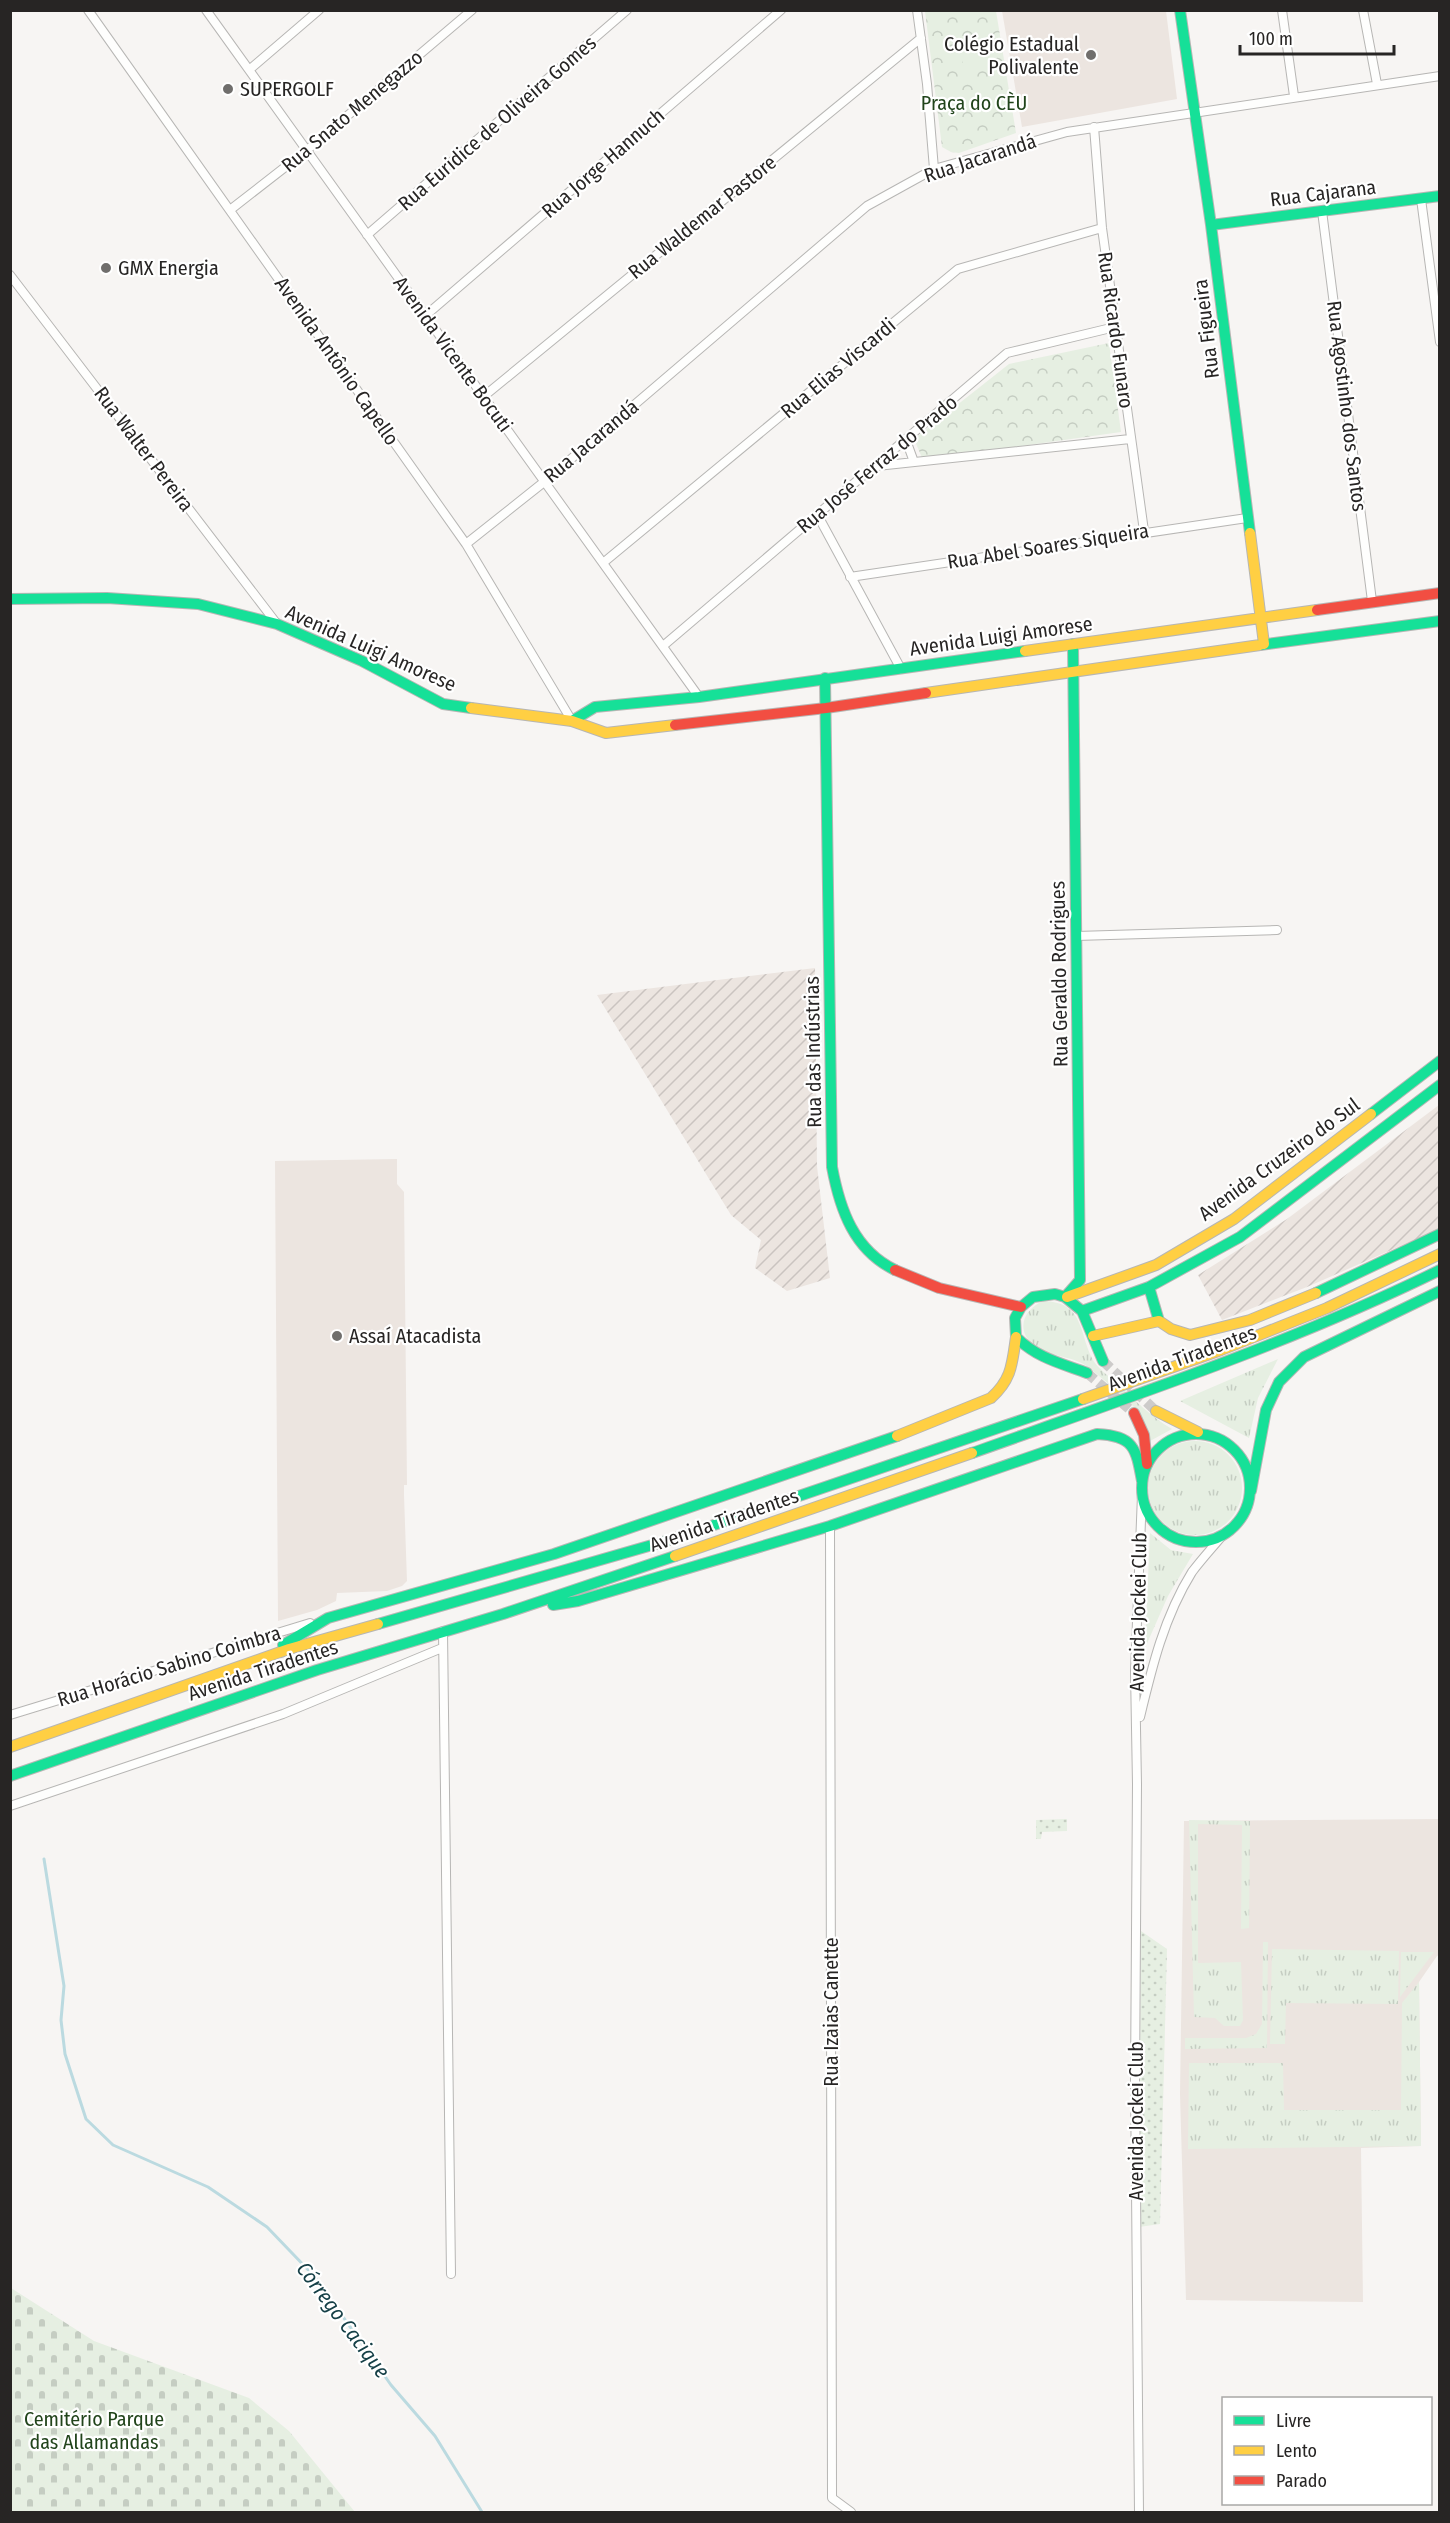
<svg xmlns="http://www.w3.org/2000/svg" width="1450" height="2523" viewBox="0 0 1450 2523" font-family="'Fira Sans Condensed',sans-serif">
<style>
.built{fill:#ece5e0}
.industrial{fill:url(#industrial-furrows)}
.grass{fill:url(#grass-tufts)}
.cemetery{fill:url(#cemetery-stones)}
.park{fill:url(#park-crowns)}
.garden{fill:url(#garden-dots)}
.pitch{fill:#e6efe2}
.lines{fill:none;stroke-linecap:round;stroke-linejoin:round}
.stream{stroke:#bbdae0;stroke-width:3}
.secondary-tunnel{stroke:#cdcbca;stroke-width:10;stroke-dasharray:10 5;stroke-linecap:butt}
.street-casing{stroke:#b7b6b4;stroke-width:10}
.fast-casing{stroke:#b7b6b4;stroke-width:12}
.slow-casing{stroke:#b7b6b4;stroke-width:12}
.jam-casing{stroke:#b7b6b4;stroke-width:12}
.street{stroke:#fefefd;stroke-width:8}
.fast{stroke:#16e098;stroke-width:10}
.slow{stroke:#ffcf43;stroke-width:10}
.jam{stroke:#f24e42;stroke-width:10}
.poi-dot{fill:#706e6c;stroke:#fff;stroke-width:2}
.labels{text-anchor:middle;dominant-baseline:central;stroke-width:4.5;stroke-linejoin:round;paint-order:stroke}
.poi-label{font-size:20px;fill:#272524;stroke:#fff;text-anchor:start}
.park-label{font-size:20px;fill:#21441b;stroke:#fff}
.street-label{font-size:20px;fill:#272524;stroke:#fff}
.water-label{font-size:21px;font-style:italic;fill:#164047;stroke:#fff}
</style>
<defs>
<pattern id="industrial-furrows" width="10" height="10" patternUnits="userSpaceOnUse" patternTransform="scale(1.5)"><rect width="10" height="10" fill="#ece5e0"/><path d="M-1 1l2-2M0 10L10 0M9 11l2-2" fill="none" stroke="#cac4c0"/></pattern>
<pattern id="grass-tufts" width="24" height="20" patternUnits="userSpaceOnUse" patternTransform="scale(1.5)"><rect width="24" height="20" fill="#e6efe2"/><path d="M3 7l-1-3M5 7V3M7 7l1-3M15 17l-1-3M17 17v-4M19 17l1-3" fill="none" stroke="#c5cdc2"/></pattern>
<pattern id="cemetery-stones" width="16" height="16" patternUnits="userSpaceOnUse" patternTransform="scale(1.5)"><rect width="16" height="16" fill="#e6efe2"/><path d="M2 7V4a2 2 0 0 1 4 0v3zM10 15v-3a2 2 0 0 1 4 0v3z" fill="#c5cdc2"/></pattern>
<pattern id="park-crowns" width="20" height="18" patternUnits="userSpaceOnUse" patternTransform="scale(1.5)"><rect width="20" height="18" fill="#e6efe2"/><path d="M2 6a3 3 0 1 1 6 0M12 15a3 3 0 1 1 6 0" fill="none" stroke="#c5cdc2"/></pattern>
<pattern id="garden-dots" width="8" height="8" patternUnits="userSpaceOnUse" patternTransform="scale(1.5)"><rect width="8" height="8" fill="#e6efe2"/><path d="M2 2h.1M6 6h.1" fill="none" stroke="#c5cdc2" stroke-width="1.8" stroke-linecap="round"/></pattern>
</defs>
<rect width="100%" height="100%" fill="#f7f5f3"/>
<!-- built -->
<path class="built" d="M1002,11H1166L1177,99L1022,127Z
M397,1159V1184L404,1192L407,1485H404V1495L407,1581L402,1586L387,1591L337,1593L336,1601L317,1610L278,1621L275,1161Z
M1439,1819V1955L1437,1956L1419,1982L1421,2146L1361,2148L1363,2302L1186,2300L1180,2094L1184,1821Z"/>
<!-- industrial -->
<path class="industrial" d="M815,968L817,1166L830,1278L787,1291L755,1268L761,1240L731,1215L597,995Z
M1439,1105V1229L1307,1287L1222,1320L1198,1275L1287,1219Z"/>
<!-- grass -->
<path class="grass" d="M1043,1301C1087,1302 1078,1337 1095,1363C1100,1370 1109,1376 1115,1382C1134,1399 1151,1417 1172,1429L1150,1441C1147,1433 1145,1423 1141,1415C1137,1407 1094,1371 1085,1365C1068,1354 1038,1357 1027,1338C1017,1322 1029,1307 1043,1301Z
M1278,1359L1258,1398L1249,1438L1180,1401Z
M1148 1488a47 47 0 1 1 94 0a47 47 0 1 1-94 0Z
M1150,1533L1171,1550L1193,1554L1168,1596L1145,1648Z
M1189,1820L1250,1821L1249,1928L1241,1929L1242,1825L1198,1824V1963L1241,1962L1243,2020L1240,2026H1224L1215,2018L1194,2017Z
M1263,1942H1268L1267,2048L1185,2049V2038H1246L1256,2034L1262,2024Z
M1272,1949L1399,1951L1398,2004L1286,2003L1285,2044H1270Z
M1401,1952H1434L1400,1997Z
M1419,1982L1421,2146L1188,2149L1189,2063H1283L1284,2110H1401L1402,2003Z"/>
<!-- cemetery -->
<path class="cemetery" d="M11,2288L94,2341L249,2398L289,2431L355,2512H11Z"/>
<!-- park -->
<path class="park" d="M925,11H996L1016,133L959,153L951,152L942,147Z
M1109,343L1121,432L923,460L914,439L1009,364Z"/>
<!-- garden -->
<path class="garden" d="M1067,1819V1831L1042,1832L1041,1839H1036V1820Z
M1141,1931L1167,1949L1160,2224L1139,2227Z"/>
<!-- pitch -->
<path class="pitch" d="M974,35L980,70L964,72L959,38Z"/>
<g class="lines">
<!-- stream -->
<path class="stream" d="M44,1859L64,1986L61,2020L65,2054L86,2119L113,2145L208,2187L267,2227L315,2277L391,2385L435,2436L482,2512"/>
<!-- secondary-tunnel -->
<path class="secondary-tunnel" d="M1103,1361L1156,1411
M1087,1373L1134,1413"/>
<defs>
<path id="street" d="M88,10L466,544L572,721
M206,10L699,697
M917,10L927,84L934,169
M1282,10L1294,96
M1363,10L1377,84
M249,70L319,10
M1094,127L1102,228L1144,531
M1421,199L1440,342
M230,210L307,150L472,10
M1322,211L1372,601
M367,235L627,10
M10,275L277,624
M425,316L781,10
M483,397L921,38
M906,440L914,462
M877,466L1130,439
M817,514L901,669
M466,544L544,482L867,206L934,169L1067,132L1440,76
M603,563L958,269L1102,228
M850,577L1247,518
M663,646L1007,353L1115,327
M1076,936L1277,930
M830,1526L832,2498L851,2512
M443,1631L451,2274
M10,1715L310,1623
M1140,1717C1152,1667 1164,1617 1192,1572C1201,1560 1212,1548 1222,1536
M10,1806L283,1714L442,1648
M1139,2512L1135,2082L1137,1784L1135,1672L1142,1495"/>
<path id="fast" d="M1180,10L1211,225L1250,533
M1211,225L1440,196
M10,599L107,598L198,604L277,624L362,661L443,704L471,708
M1260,645L1440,621
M825,678L832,1167C840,1210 854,1250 895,1270
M572,721L595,707L699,697L1025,651
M1371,1114L1440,1061
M1149,1287L1159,1321
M1316,1293L1440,1234
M1065,1297L1080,1280L1073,644
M1082,1311L1149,1287L1240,1237L1440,1085
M1087,1373C1060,1363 1037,1358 1016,1337L1015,1318L1021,1307L1033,1297L1055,1294L1065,1297L1082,1311L1103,1361
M1142 1488a54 54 0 1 1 108 0a54 54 0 1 1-108 0Z
M972,1453C1130,1397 1289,1344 1440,1270
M1251,1491L1266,1410L1279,1382L1304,1357L1440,1291
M553,1605L578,1601L830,1526L1097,1434C1134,1436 1136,1448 1142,1481
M378,1624L673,1539L1083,1399
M283,1645L328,1618L554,1554L897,1436
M10,1776L317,1670L503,1614L675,1556"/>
<path id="slow" d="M1250,533L1264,644
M1025,651L1317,610
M926,693L1260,645
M471,708L572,721L606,733L675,725
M1067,1297L1156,1265L1234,1219L1371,1114
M1093,1336L1159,1321L1171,1329L1190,1335L1250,1320L1316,1293
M1083,1399L1221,1350L1327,1308L1440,1254
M1156,1411L1198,1432
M897,1436L991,1398C1012,1379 1012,1364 1016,1337
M675,1556L972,1453
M10,1747L289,1649L378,1624"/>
<path id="jam" d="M1317,610L1440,593
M675,725L826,708L926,693
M895,1270L939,1288L1021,1307
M1134,1413L1144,1435L1147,1464"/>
</defs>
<!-- street casing -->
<use href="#street" class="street-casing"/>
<!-- fast casing -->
<use href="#fast" class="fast-casing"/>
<!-- slow casing -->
<use href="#slow" class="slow-casing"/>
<!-- jam casing -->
<use href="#jam" class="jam-casing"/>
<!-- street -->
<use href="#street" class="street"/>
<!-- fast -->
<use href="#fast" class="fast"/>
<!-- slow -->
<use href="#slow" class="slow"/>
<!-- jam -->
<use href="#jam" class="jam"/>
</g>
<!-- markers -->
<g class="poi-dot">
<circle cx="1091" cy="55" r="6"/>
<circle cx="228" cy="89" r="6"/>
<circle cx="106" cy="268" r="6"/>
<circle cx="337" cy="1336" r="6"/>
</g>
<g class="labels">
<!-- poi labels -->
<g class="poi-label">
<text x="1079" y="44" text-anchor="end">Colégio Estadual<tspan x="1079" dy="23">Polivalente</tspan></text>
<text x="240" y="89">SUPERGOLF</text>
<text x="118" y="268">GMX Energia</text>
<text x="349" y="1336">Assaí Atacadista</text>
</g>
<!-- park labels -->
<g class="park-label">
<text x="974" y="103">Praça do CÈU</text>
<text x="94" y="2419">Cemitério Parque<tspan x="94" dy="23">das Allamandas</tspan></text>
</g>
<!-- street labels -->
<g class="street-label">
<text transform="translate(352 111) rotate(-40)">Rua Snato Menegazzo</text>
<text transform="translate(497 123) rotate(-41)">Rua Euridice de Oliveira Gomes</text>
<text transform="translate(980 158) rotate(-18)">Rua Jacarandá</text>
<text transform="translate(603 163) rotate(-41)">Rua Jorge Hannuch</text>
<text transform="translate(1323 193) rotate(-7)">Rua Cajarana</text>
<text transform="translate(702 217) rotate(-39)">Rua Waldemar Pastore</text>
<text transform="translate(1206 329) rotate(-97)">Rua Figueira</text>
<text transform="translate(1116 330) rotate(82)">Rua Ricardo Funaro</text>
<text transform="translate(453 354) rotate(54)">Avenida Vicente Bocuti</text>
<text transform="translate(337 361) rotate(55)">Avenida Antônio Capello</text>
<text transform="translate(838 368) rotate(-40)">Rua Elias Viscardi</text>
<text transform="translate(1347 406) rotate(83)">Rua Agostinho dos Santos</text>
<text transform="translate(591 441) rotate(-40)">Rua Jacarandá</text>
<text transform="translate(144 449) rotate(53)">Rua Walter Pereira</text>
<text transform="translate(877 464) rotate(-40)">Rua José Ferraz do Prado</text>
<text transform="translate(1048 546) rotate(-9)">Rua Abel Soares Siqueira</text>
<text transform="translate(1001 636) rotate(-8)">Avenida Luigi Amorese</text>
<text transform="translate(371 648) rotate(24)">Avenida Luigi Amorese</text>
<text transform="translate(1059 974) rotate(-91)">Rua Geraldo Rodrigues</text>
<text transform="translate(813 1052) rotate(-91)">Rua das Indústrias</text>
<text transform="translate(1279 1159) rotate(-36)">Avenida Cruzeiro do Sul</text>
<text transform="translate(1182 1358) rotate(-20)">Avenida Tiradentes</text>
<text transform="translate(724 1520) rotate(-19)">Avenida Tiradentes</text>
<text transform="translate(1138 1612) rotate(-89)">Avenida Jockei Club</text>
<text transform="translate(169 1666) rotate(-17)">Rua Horácio Sabino Coimbra</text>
<text transform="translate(263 1670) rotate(-18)">Avenida Tiradentes</text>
<text transform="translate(831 2012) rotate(-90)">Rua Izaias Canette</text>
<text transform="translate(1136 2121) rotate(-90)">Avenida Jockei Club</text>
</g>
<!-- water labels -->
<g class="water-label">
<text transform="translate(343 2320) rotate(53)">Córrego Cacique</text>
</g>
</g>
<!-- border -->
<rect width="1450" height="2523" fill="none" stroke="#272524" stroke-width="24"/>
<!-- legend -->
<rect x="1222" y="2397" width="210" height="108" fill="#ffffff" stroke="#a9a8a7" stroke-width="1.5"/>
<rect x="1234" y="2416" width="30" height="9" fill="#16e098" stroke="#a9a8a7" stroke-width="1.5"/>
<text x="1276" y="2427" font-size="18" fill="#272524">Livre</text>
<rect x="1234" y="2446" width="30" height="9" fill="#ffcf43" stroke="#a9a8a7" stroke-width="1.5"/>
<text x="1276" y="2457" font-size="18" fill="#272524">Lento</text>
<rect x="1234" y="2476" width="30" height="9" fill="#f24e42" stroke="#a9a8a7" stroke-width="1.5"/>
<text x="1276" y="2487" font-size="18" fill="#272524">Parado</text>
<!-- scale -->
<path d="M1240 45v9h154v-9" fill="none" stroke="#272524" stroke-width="3"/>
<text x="1249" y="45" font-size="18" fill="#272524" stroke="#ffffff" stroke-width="4.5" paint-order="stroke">100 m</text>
</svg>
